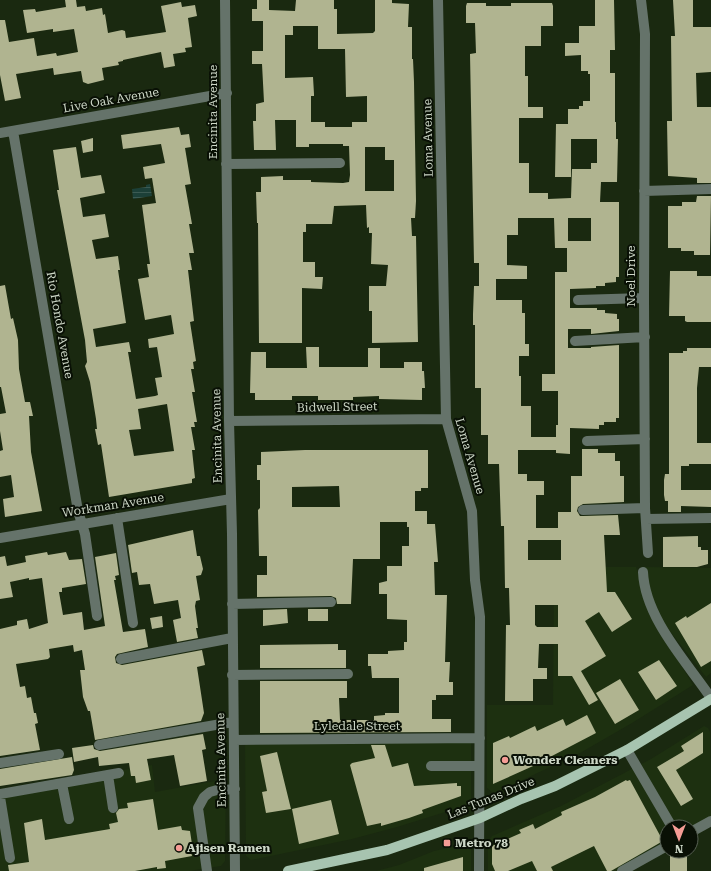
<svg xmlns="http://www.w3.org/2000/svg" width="711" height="871" viewBox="0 0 711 871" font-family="'Roboto Serif',serif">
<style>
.built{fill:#1d3010}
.water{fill:url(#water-rules)}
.building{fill:#b0b490;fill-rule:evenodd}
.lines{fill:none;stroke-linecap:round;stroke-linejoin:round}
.minor{stroke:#65736a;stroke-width:10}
.major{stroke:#a7c4b0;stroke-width:10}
.poi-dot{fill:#f59c95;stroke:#091005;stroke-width:1.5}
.labels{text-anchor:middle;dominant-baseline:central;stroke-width:4;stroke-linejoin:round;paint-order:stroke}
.street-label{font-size:12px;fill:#cdd7c7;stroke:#091005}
.poi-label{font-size:12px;font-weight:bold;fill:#cdd7c7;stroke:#091005;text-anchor:start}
</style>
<defs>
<pattern id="water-rules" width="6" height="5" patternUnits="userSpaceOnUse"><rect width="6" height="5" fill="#1c4038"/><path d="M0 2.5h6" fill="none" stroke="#3c5b53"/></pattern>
</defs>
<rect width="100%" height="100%" fill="#1a2910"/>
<!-- built -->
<path class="built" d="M554,567H636L654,620L693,685L632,723L580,753L497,792H492L487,788V705H553Z
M645,567L711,568V673L706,677L658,616L645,583Z
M704,726L708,728L710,732L711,818L691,827H667V843L617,871H488V841L492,836L561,806L651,759Z
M471,742V804L397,827L352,839L251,860L246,856L245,744Z
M152,765L155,792L226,779L225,861L221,866L189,871H0V791Z
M471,843V871H376L399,865L434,851Z"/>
<!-- water -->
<path class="water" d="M150,184L152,196L133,199L132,189L146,187V185Z"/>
<!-- building -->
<path class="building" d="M65,0H76L77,7L85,6L86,11L102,8L103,15L105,14L108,33L122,30L125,31L126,38L166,32L161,6L181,2L182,7L195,5L197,16L188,18L192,47L185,48L186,52L173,54L175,66L164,68L161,52L123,60V61L118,62L119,65L102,68L104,80L88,84L83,82L81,71L54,75L53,68L16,74L21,98L5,101L0,75V20H5L9,42L34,38L37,56L56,53L57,56L78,52L74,29L53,32V29L27,33L23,10L35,9L36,12L66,7Z
M257,0H269V10L295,11L296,0H334V9H337V34L373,33L375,31V0H392V3L409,4L408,27H412V59H413L414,82L416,201L415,218H411L412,236H416L418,342L372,343V311H369V286H386L388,265L371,264L372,233H369V227L367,228L366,205L334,206L332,224H306V232H303V262H315V277H323L322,289L302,288V343H259L258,223H257L256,192H261V177L283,176V180H311V182L343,183L349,182L350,175L349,146H343V144H309V147H296V120H275L276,150H254L253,121H256V104L264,102L262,64H252V51H263V21H252V9H257ZM293,26H318V49H345L346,97L367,96V122H352V127H325V122H311V96H314V94L313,77L285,78V35H293ZM365,147H385V160H394V191H365Z
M595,0H614L615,50H610V73H615V122H616V139H618L617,182H601L600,202H619V277H616V282L605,283V286H596V288L570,289V308H597V310H605V313L617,314V319H619V331L591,334V329H568V348H591V347L619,345V418H616V422H604V425H599V429L570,428V454L556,453V450H518V474H527V481H544V495H536V528H558V512H571V476H582V449H598V453H615V461H620V476H624V502L583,504L578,507L577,511L580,516H583L618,515L620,535H604L607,592H615L632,619L612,632L599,612L585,621L606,656L581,671L598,700L589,705L572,676H558V644H539L538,668H547V679H533V701H505L506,625H510L509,588H505L504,526H501L499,464H488V435H481V388H475V325H473V314L474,286H479V263H474L470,54L476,53L475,23H466V6L467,3H486V6H511V3H552L553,6V26H541V46H525V76H528V107H543V118H519V163H529V193H548V199L571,198L572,169H591V163H597V139H571V177H555L556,124H568V109H579V106H583V101H590V74H588V71H581V55L565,56V43H579V26H595ZM518,218H554L555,248H567V272H555V374H542V391H558V425H556V437H531V406H521V376H519V356H529V344H525V313H522V300H496V279H527V266L507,265V235H518ZM568,218H591V241H568ZM528,540H561V560H528ZM535,605H558V627H537L535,625Z
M673,0H693V27H711V72L696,73L697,107H711V183H697V178L668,176L667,121H672L671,36H675Z
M179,127L181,135L189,134L191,147L185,148L191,184L185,185L192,224H189L194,253H189L192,270H188L194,321L190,322L196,361L193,362L194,369H191L195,392H192L197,422H194L195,427H191L195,450H192L195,478L192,479V483L109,497L101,444L98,445L95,429H97L96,419L90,382L85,366L87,362L85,340L57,190H59L53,150L76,147L81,178L101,175L105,193L80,198L83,217L105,214L109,237L92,240L96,259L118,256L120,270H118L126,323L93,329L96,347L129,342L131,352H128L136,399L155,396L158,395L155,378L162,377L157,347L149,348L148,339L174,334L171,315L145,320L138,279L149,277L147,264H150L142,205L156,203L152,178L145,179L143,167L165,163L161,144L123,149L121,135ZM167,404L174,451L134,456L129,430L141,429L138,409Z
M93,138V151L83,153L81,141Z
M697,196H711L710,255H694V251H681V248H668V206H682V202H696Z
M670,271H697V276H711V322H687L685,321V316H669Z
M5,285L11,319L13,318L18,340L19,369L25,402H30L33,416H29L31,452L42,511L5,517L3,499L14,497L11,475L0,477V451L3,450L0,431V414L6,413L1,387H0V286Z
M306,347H319V367H368V348H380V368H404V362H422V371H424L425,388H422V400L379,399V396L353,397V400H318V396H292V400H255V393H250L251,352H266V368H307Z
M687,348H711V367H699L697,388V443H711V464H689V466H681V490H711V507L681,506V512H668V501H665L664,495V480L665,474H669V353H683V351H687Z
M305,450H428V488H421V491H415V511H427V524H435L438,562H434L435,595H447L445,662H450L449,682H453V695H436V700H432V719H451V732L260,733V681H347V698H339L340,720H374V716L385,715V713H399V678H372L371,666H368V654H388V651L404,650V642H407V620L387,619V594H379V583L387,581V566H402V546H409V527H407V522H380V559H353L351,604H337L336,598L331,596L257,597V575H267V556H259L258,510L260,508V480H257V465H261V452ZM339,486L340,507H292V487Z
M193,530L197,556H200L203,569L201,575L196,576L200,600L196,601L195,606L198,628H196L198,638L177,642L173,620L181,618L178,600L154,604L150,584L139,585L137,572L132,573L128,545Z
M698,536V547H701V550H708V564L697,567H663V537Z
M47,552L48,555L66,552L69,560L82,559L86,584L62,588V592H59L63,615L82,612L84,630L105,626L95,557L116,553L119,575L115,576L116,580H114L123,632L145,629L148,647L117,654L115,657L116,663L122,665L202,650L205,665L197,667L204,713L201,721L95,740L90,711H88L83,697L80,670H85L82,650L74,652L73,645L49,649L50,657L48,659L16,664L20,687L25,686L27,698L31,697L34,713H36L38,723L35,724L40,750L0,756V629L17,625V621L27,619L29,629L48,623L42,578L29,580V578L10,582L13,597L0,599V557L5,556L7,566L26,562L25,556Z
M711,603V661L701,667L675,623L686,616L687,618Z
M287,609L288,623L263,626V610Z
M308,609H328V621H308Z
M162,616L163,627L152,629L150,618Z
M338,644V650H346V668H260V645Z
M659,660L677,686L656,700L638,672Z
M620,679L639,710L615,724L596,693Z
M587,715L596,733L550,757L551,758L493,784V743L509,736L510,738L535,726L537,731L563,719L566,726Z
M703,732V753L676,770L693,799L681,806L657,767L684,751L681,746Z
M203,734L206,749L202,750L207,781L180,786L174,755L147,759L151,780L136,783L135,776H131L129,763L99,766L98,757L74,762L72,748L93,745L94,749L100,751Z
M371,745H385L392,767L408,763L414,786L457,783V786H461V796L422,810L423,813L409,818L381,826V823L367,826L350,765L352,763L375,758Z
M277,752L291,809L266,813L262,792L267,791L260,756Z
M72,757L74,770L72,775L0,786V769Z
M626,780L627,781L630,780L663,841L611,871H607L594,846L551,867L553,871H537L532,861L508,871H495L492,864V846L521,833L519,830L533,824L535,829L562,815L561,812L595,797Z
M153,799L158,830L181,826L182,830L190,831L193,851L191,852L192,856L165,861L166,868L157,869V867L135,871H9L8,865L29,862L24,823L42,819L45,840L110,829L109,824L118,822L116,813L119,809L128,808L127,803Z
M331,800L339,834L299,844L292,809Z
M670,855H687V871H670Z
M463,857V871H424V868Z"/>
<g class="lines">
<!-- minor -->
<path class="minor" d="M225,0L229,421L232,534L235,871
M438,0L446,419L472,511L475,580L480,617L479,871
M641,0L645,34L644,298L645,508L648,553
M13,131L78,511L85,534L97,616
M0,133L227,93
M226,164L340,163
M644,191L711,189
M578,300L644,298
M575,341L645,337
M229,421L446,419
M587,441L645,439
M583,510L645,508
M117,518L133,623
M646,519L711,518
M0,538L231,499
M643,572C645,618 686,661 711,698
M232,604L331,602
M121,659L232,638
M232,675L348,674
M234,740L480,738
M99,745L233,722
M627,750L672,827
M0,763L59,754
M431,766H479
M108,775L113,808
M62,784L69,819
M0,794L119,773
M0,797L10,858
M691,832L711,821
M207,871L198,808L204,797L210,792L217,790L235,789
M622,871L667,846"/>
<!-- major -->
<path class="major" d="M288,871L387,850L480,818L521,799L555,786L627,750L711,699"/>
</g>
<!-- markers -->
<g class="poi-dot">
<circle cx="505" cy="760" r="4"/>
<rect x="443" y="839" width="8" height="8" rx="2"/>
<circle cx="179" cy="848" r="4"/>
</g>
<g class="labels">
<!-- street labels -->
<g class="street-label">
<text transform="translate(111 100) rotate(-10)">Live Oak Avenue</text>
<text transform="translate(213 112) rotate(-90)">Encinita Avenue</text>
<text transform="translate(428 138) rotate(-91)">Loma Avenue</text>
<text transform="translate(631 276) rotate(-90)">Noel Drive</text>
<text transform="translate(60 325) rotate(80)">Rio Hondo Avenue</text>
<text transform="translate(337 407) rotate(-1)">Bidwell Street</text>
<text transform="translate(217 436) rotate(-91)">Encinita Avenue</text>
<text transform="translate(470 456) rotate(74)">Loma Avenue</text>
<text transform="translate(113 505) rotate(-9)">Workman Avenue</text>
<text x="357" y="726">Lyledale Street</text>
<text transform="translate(221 760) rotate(-91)">Encinita Avenue</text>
<text transform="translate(491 798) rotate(-22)">Las Tunas Drive</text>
</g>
<!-- poi labels -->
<g class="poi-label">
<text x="513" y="760">Wonder Cleaners</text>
<text x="455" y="843">Metro 78</text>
<text x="187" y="848">Ajisen Ramen</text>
</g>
</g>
<!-- north arrow -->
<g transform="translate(679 839) rotate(180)"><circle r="19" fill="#091005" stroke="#576053"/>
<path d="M0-3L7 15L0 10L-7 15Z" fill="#f59c95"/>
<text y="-6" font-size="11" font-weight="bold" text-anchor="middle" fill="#cdd7c7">N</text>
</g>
</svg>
